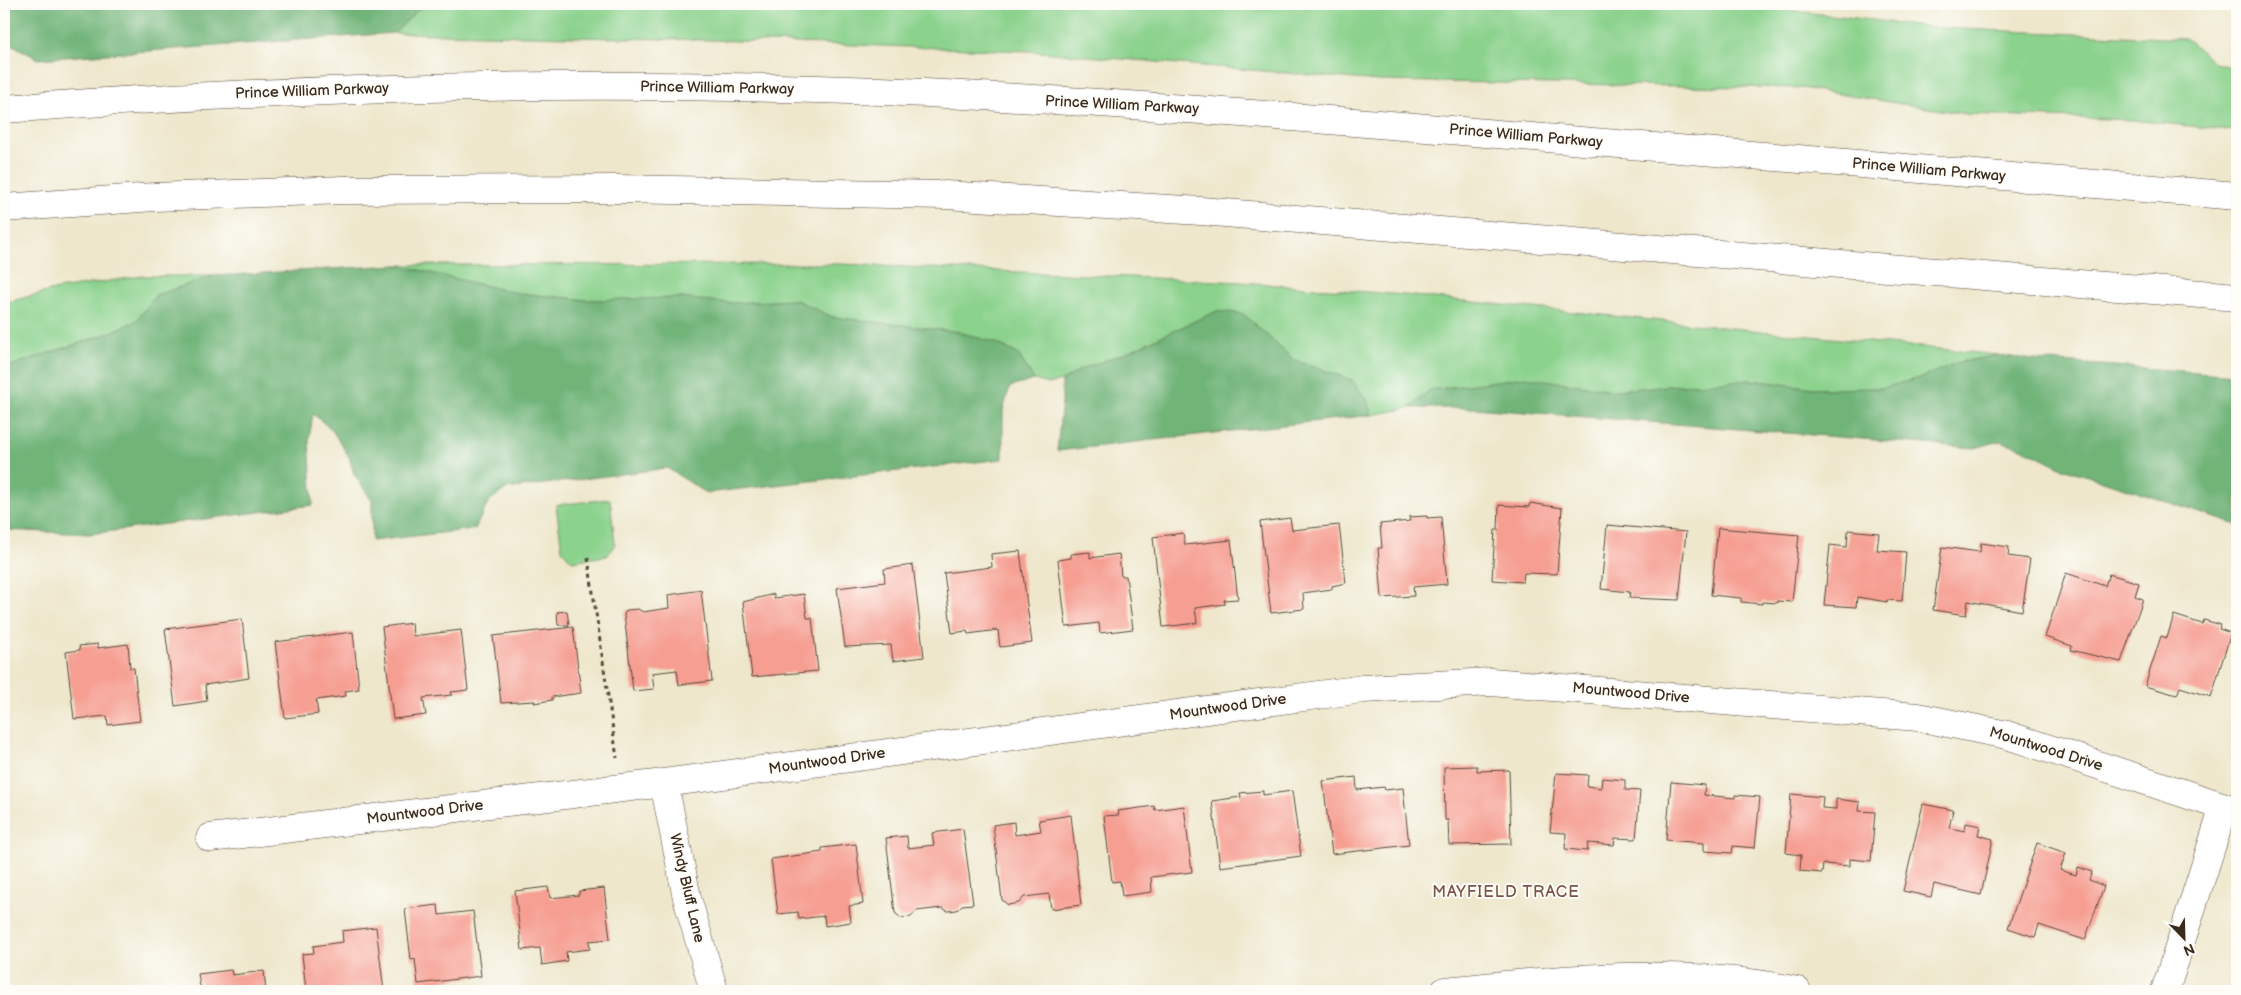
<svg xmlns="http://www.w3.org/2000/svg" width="2241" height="995" viewBox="0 0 2241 995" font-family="'Balsamiq Sans',sans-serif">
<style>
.green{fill:#8bd28d;stroke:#637e56}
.forest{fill:#70b478;stroke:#566f4b}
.building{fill:#f69e92}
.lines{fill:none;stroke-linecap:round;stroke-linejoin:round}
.street-casing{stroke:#564638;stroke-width:29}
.secondary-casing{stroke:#564638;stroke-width:29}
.highway-casing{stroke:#564638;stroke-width:29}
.path{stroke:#564638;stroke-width:3;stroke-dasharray:4 4;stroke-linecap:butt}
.street{stroke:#fff;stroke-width:28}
.secondary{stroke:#fff;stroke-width:28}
.highway{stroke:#fff;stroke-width:28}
.labels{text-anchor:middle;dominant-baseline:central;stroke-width:4;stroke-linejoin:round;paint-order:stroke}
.street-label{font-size:15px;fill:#3b2a1e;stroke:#fdfcf7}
.neighbourhood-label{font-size:16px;letter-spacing:1px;fill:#7c5347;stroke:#fdfcf7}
</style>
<rect width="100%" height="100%" fill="#fdfcf7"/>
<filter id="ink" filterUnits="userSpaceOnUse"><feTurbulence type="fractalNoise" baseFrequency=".02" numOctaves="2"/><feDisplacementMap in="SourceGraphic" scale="10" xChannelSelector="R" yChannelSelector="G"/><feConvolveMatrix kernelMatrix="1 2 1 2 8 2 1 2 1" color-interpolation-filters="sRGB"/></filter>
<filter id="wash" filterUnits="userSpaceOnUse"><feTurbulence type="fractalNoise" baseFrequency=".0096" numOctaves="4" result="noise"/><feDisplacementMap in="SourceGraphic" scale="20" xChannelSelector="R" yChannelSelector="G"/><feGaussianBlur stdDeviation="1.12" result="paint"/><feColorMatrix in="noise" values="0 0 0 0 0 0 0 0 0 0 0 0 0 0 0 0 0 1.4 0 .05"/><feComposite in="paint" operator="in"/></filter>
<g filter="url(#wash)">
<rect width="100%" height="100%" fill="#eee7cc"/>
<!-- green -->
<path class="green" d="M424,4H1735L1941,28L2187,39L2215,63L2237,69V131L2133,120L1966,114L1801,88L1379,81L1028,51L708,40L394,33Z
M840,264L1241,282L1405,295L1998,355L1956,363L1920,378L1883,388L1822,389L1750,380L1613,390L1525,378L1430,390L1409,408L1372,415L1366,399L1352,380L1294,360L1243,314L1217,311L1125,353L1082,369L1062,381L1048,384L1034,380L1018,354L996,343L959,332L832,317L796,300L730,303L681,298L587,300L517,293L397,265Z
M142,276H214L156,295L136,321L104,335L4,368V303L58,289Z
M610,499L615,544L607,556L572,561L562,550L556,505Z"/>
<!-- forest -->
<path class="forest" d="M7,4H424L394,33L38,59L4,40V16Z
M397,265L517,293L587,300L681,298L730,303L796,300L832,317L959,332L996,343L1018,354L1034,380L1010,387L1003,410V459L706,493L667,468L506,489L489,501L475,529L372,541V501L354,474L349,457L332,430L313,414L309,440L313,505L89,534L4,530V368L104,335L136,321L156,295L214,276Z
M1217,311L1243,314L1294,360L1352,380L1366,399L1372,415L1057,451L1062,401V381L1082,369L1125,353Z
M1998,355L2033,360L2237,375V525L2060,467L2022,448L2000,441L1975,448L1474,408H1409L1430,390L1525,377L1613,390L1750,380L1822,389L1883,388L1920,378L1956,363Z"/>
<g id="blocks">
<!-- building -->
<path class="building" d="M1530,503L1562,508L1557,574L1524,573L1523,582L1492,580L1495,530H1498L1499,505L1529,507Z
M1427,516V518L1441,517L1447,584L1413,587L1414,596L1382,598L1378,548H1382L1380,524L1410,521L1409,517Z
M1290,518L1292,530L1339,525L1346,583L1332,586V589L1303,593L1304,609L1271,613L1260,522Z
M1607,525L1686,532L1679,600L1629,598L1630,592L1601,589Z
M1718,528L1799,535L1792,602L1777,601V603L1762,602V604L1741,602V598L1711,595Z
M1848,530L1879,533L1877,550L1906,552L1902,601L1887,600V602L1857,597L1856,607L1824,605L1830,545L1847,547Z
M1183,533L1185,545L1231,540L1238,599L1224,600L1225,604L1195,608L1197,623L1163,627L1153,537Z
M1981,543L2009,547L2008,556L2030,559L2022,611L1968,601L1966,615L1933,610L1942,547L1980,552Z
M1020,551L1032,643L1000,647L998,630L968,634L967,631L952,633L944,573L992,567L991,554Z
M1090,552V558L1119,554L1121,576H1126L1133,629L1100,633L1099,623L1066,627L1058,560L1071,558V554Z
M913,565L924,657L893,661L891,645L845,647L837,588L885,582L884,569Z
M2066,573L2105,586L2109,574L2139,583L2135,596L2143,599L2121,662L2071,650L2072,646L2045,637Z
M701,590L712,681L679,685L677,670L652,673L654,689L633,691L624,614L627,610L638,609L643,612L669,608L668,595Z
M774,594V598L804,594L807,618H812L818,671L752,677L743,602Z
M567,611L569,625H558L557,612Z
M2174,615L2202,624L2204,620L2221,625L2219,629L2231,633L2211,697L2180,687L2177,695L2145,686L2161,636L2167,638Z
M242,619L249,678L205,685L207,701L175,706L165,629Z
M412,623L413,636L461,630L468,690L451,692L452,695L423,698L426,715L393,719L382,627Z
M573,627L581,693L552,697V700L534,703L535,701L501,703L493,636Z
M353,632L359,689L345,691L346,696L316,700L318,714L285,718L275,642Z
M98,644V648L128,644L130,668H134L140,721L108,725L107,716L74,719L66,652L80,650L79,646Z
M1477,766V771L1509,770L1511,844L1449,845L1448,820H1445L1444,767Z
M1556,773L1588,775L1587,786L1601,788L1602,778L1625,780V790L1640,791L1636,839L1615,838L1614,845L1588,843L1587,851L1565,849L1566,833L1550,832Z
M1356,777L1357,790L1384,787L1385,790L1403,788L1409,845L1332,854L1323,781Z
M1671,782L1705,785L1704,795L1735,798V795L1760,797L1755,848L1733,846L1732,853L1704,851V843L1666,840Z
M1263,791V795L1292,791L1301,856L1220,867L1212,801L1241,797L1240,793Z
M1791,794L1823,797L1822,808L1836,809V799L1860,802L1859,811L1875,812L1871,861L1850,859V866L1823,864L1822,873L1800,871L1801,855L1786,853Z
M1923,804L1953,810L1949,828L1965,831L1966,823L1980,826L1978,835L1993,839L1981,895L1934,884L1931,897L1903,891Z
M1154,806L1155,810L1184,806L1192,872L1151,877L1152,892L1122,896L1120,881L1112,882L1104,816L1119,815L1118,811Z
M1071,815L1081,905L1051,909L1049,894L1024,897L1019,903L1008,905L1002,900L993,825L1014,822L1015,835L1041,831L1039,820Z
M963,829L973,904L962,905L957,910L948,911L942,908L916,911L911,917L901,918L895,913L886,838L907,836L908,848L934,845L932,833Z
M2037,843L2066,853L2060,870L2076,875L2078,867L2092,872L2089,880L2104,886L2085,940L2039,925L2035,937L2008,928Z
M856,844L863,904L849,906L851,922L825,926L824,916L799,919L798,912L778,914L771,859L822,852V848Z
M548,887L550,898L579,895V891L604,888L610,939L589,941L590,949L566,952L567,961L542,965L540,948L522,950L515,891Z
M438,905L439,915L473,911L481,976L418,984L415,959L411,960L405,909Z
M376,927L384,991H306L302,954L314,953L313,946L343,942L342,931Z
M231,970L232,975L264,971L266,991H201L198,974Z"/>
</g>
</g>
<g filter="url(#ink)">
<use href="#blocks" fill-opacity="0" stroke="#564638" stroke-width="1"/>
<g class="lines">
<defs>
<path id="street" d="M664,783L687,898L714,991
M210,838L664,783L1363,689L1491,682L1918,717L2007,735L2237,811
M2165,991L2224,807"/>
<path id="secondary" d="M1445,991C1561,979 1681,966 1797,991"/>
<path id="highway" d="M4,109C295,87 588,80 880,91C1090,100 1299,117 1509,135C1752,155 1994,175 2237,196
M4,208L154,197L344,190L617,189L945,195L1201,211L2237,297"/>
</defs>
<!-- street casing -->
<use href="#street" class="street-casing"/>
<!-- secondary casing -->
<use href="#secondary" class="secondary-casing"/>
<!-- highway casing -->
<use href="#highway" class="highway-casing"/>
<!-- path -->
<path class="path" d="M588,558L617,758"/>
<!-- street -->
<use href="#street" class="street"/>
<!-- secondary -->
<use href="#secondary" class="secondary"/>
<!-- highway -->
<use href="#highway" class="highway"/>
</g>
</g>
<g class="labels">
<!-- street labels -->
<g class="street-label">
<text transform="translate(717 88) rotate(1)">Prince William Parkway</text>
<text transform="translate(312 91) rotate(-2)">Prince William Parkway</text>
<text transform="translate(1122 105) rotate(3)">Prince William Parkway</text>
<text transform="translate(1526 136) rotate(5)">Prince William Parkway</text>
<text transform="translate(1929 170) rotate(5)">Prince William Parkway</text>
<text transform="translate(1631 693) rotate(5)">Mountwood Drive</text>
<text transform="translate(1228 707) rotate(-8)">Mountwood Drive</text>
<text transform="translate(2046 749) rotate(17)">Mountwood Drive</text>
<text transform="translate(827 761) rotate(-8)">Mountwood Drive</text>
<text transform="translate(425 812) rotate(-7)">Mountwood Drive</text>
<text transform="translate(687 888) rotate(77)">Windy Bluff Lane</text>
</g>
<!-- neighbourhood labels -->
<g class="neighbourhood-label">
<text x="1506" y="892">MAYFIELD TRACE</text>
</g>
</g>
<!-- margin -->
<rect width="2241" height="995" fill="none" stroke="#fdfcf7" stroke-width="20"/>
<!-- north arrow -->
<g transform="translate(2184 938) rotate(157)" stroke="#fdfcf7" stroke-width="4" paint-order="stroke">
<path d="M0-4L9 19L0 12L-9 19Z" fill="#3b2a1e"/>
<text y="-8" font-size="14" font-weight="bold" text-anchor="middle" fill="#3b2a1e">N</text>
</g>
</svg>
